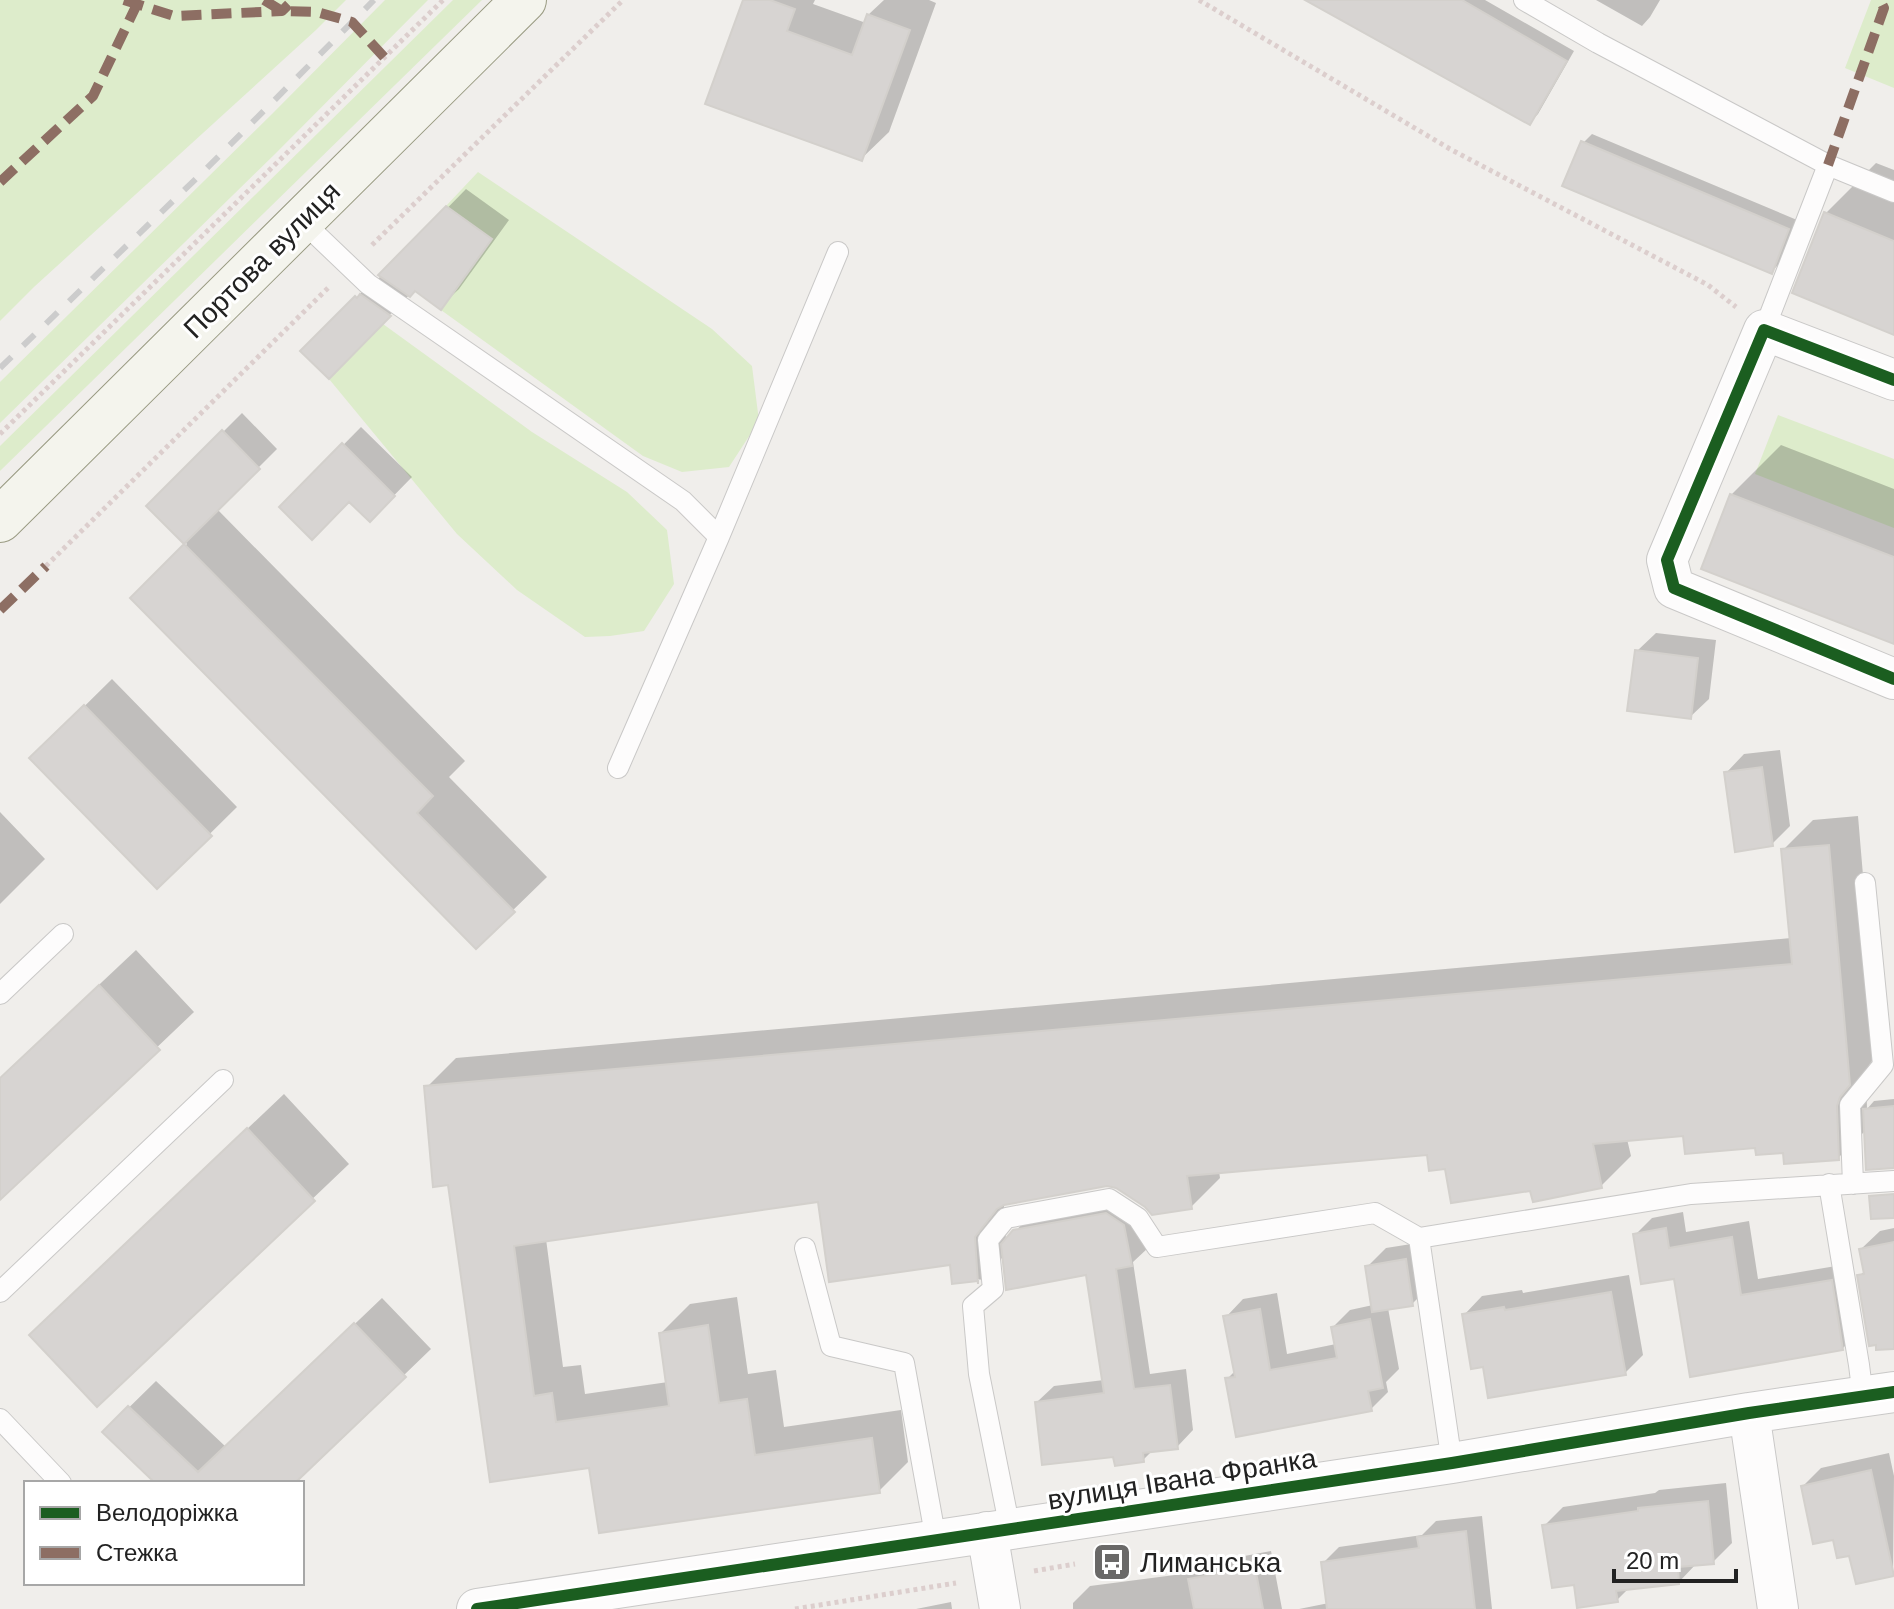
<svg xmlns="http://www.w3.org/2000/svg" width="1894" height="1609" viewBox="0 0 1894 1609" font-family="Helvetica,sans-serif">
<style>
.grass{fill:#ddeccb}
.shadow{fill:#0003}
.building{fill:#d7d4d2;stroke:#d3d0cc;stroke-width:2}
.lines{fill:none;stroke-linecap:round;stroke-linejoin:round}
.lane-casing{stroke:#c9c8c7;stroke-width:22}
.street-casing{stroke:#c9c8c7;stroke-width:42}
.secondary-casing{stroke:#999a82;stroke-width:46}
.path{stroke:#dccecd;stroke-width:5;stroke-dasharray:4 4;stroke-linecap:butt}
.lane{stroke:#fdfcfc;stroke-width:20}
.street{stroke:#fdfcfc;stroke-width:40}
.secondary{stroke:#f4f4ed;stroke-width:44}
.rail{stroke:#ccc;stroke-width:6;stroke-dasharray:16 16;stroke-linecap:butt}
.quiet{stroke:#8d6e63;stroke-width:10;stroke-dasharray:20 10;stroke-linecap:butt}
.cycleway-casing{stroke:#fff;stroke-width:17}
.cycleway{stroke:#1b5e20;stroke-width:12}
.labels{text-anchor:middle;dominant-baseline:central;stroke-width:6;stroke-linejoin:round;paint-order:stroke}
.street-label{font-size:28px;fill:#222;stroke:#fff}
.poi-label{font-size:28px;fill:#222;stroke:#fff;text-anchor:start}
</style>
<rect width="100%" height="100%" fill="#f0eeeb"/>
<!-- grass -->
<path class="grass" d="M0,0H346L316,30L34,287L0,321Z
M385,0H428L275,154L0,423V382L272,114Z
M453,0H482L0,471V446Z
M1871,0H1894V88L1845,68Z
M478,172L712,329L752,366L759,421L729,467L682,472L643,456L441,310L492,240L446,206Z
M383,324L532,432L627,492L667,530L674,584L644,631L610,636L585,637L517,590L457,534L329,379Z
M1778,415L1894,459V528L1755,474Z"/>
<!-- shadow -->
<path class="shadow" d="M745,0H815L813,4L866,23L868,15L884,0H929L936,3L889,132L861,159Z
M1309,0H1485L1574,51L1538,114L1529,123Z
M1596,0H1660L1650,17L1642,26Z
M1592,134L1797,220L1780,263L1771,272L1583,143Z
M1876,163L1894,170V333L1795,292L1826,213Z
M466,189L509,220L459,289L440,307L415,289L329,377L303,351L375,279L376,281Z
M242,413L277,449L217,509L465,761L449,777L547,877L476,946L133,598L187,544L149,506Z
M361,427L412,477L370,520L349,500L282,507Z
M1781,445L1894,489V642L1731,495Z
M1656,633L1716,640L1709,699L1690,717L1637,651Z
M112,679L237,807L157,886L32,758Z
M1780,750L1790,826L1772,844L1726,773L1744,754Z
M0,812L45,859L0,904Z
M1858,816L1878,1053L1869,1065L1866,1075L1867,1109L1874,1101L1894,1099V1161L1866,1130L1838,1158L1685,1134L1627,1139L1631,1156L1601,1186L1532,1189L1447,1166L1429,1153L1219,1171L1220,1178L1191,1207L1146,1206L1117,1186L1107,1184L1006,1203L1004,1206L1006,1241L1032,1214L1123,1197L1148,1248L1133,1262L1150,1374L1186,1369L1193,1430L1177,1447L1153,1450L1143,1460L1115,1454L1037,1402L1054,1386L1104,1380L1087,1273L1005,1255L980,1280L979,1279L954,1282L951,1263L819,1200L546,1239L563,1367L581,1365L585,1394L668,1382L661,1333L690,1304L737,1297L748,1374L776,1370L784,1427L901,1410L908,1462L879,1491L591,1465L492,1480L450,1183L427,1087L456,1058L1791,938L1783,850L1813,820Z
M136,950L194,1012L0,1197V1078Z
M284,1094L349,1164L97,1404L67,1300Z
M1683,1212L1686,1232L1749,1221L1758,1279L1848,1264L1860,1331L1842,1349L1676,1277L1635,1235L1652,1218Z
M1894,1228V1339L1859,1276L1865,1271L1861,1249L1880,1231Z
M1424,1242L1430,1286L1412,1304L1388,1308L1399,1369L1386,1382L1388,1392L1371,1409L1227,1379L1236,1370L1226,1317L1243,1299L1277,1293L1287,1354L1336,1344L1333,1327L1350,1310L1373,1305L1368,1266L1386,1248Z
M1629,1275L1643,1355L1625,1373L1464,1315L1482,1296L1522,1290L1523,1293Z
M382,1298L431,1349L292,1483H170L104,1432L156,1381L226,1447Z
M1889,1453L1894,1476L1893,1574L1835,1538L1803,1486L1821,1468Z
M1726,1483L1732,1543L1713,1562L1697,1563L1678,1583L1629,1588L1617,1600L1576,1582L1544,1526L1563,1507L1655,1493L1659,1490Z
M1482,1516L1492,1609H1299L1329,1603L1323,1563L1339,1547L1422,1535L1436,1521Z
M1271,1551L1282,1609H1073V1603L1090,1586L1198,1572L1207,1563Z
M951,1602L952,1609H916Z"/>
<!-- building -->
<path class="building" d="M743,0H770L795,9L787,31L852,55L867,14L910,30L862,161L705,104Z
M1305,0H1462L1567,61L1530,125Z
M1581,141L1789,229L1772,274L1562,186Z
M446,206L492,239L441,310L415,291L410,297L378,275Z
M1824,212L1894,241V335L1792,293Z
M360,294L391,316L329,379L300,351L355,296L357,298Z
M222,430L260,469L184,544L146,506Z
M342,443L395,496L370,522L349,502L312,540L279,507Z
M1730,494L1894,557V644L1701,569Z
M184,544L433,796L417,813L515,912L476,949L130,598Z
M1635,650L1698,658L1691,719L1627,711Z
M84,705L212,836L157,889L29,758Z
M1762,767L1773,846L1735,852L1724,772Z
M1829,845L1850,1085L1840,1097L1837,1106L1839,1160L1784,1164L1783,1153L1756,1155L1755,1148L1685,1154L1683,1136L1593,1144L1602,1188L1533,1202L1530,1191L1451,1203L1445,1169L1429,1171L1427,1155L1187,1176L1192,1209L1152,1215L1145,1207L1116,1188L1107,1186L1004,1205L997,1209L975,1237L978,1284V1281L952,1284L950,1265L829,1282L818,1202L514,1246L534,1396L552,1393L556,1422L669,1406L659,1333L708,1325L719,1403L747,1399L755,1455L872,1438L880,1493L599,1533L589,1468L490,1482L448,1185L433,1187L424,1086L1792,964L1781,849Z
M99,985L160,1050L0,1200V1078Z
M1894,1106V1168L1866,1170L1863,1109Z
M247,1128L315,1201L97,1407L29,1335Z
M1894,1194V1218L1871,1219L1869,1196Z
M1106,1213L1124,1225L1132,1266L1116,1269L1134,1389L1170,1385L1178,1449L1143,1453L1144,1462L1115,1466L1113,1457L1042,1465L1035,1402L1104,1393L1086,1275L1006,1290L1001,1244L1013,1230Z
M1666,1228L1669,1248L1732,1237L1741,1295L1832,1280L1843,1350L1690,1377L1674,1279L1641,1284L1633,1234Z
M1894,1242V1349L1876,1350V1345L1869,1346L1857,1275L1864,1274L1859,1249Z
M1406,1259L1413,1306L1372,1312L1365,1266Z
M1611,1292L1626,1375L1488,1398L1483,1367L1471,1369L1462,1314L1504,1307L1505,1310Z
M1260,1309L1270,1370L1337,1358L1331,1327L1370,1319L1383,1388L1368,1391L1372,1411L1236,1437L1225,1378L1235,1377L1223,1316Z
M354,1323L406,1377L295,1483H155L102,1432L128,1406L198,1472Z
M1871,1470L1894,1576L1856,1584L1849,1556L1837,1558L1833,1540L1813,1544L1801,1486Z
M1708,1501L1714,1564L1678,1567L1679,1584L1616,1591L1618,1602L1577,1608L1574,1585L1552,1588L1542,1525L1638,1511V1508Z
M1466,1531L1475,1609H1327L1321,1562L1419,1548L1417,1537Z
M1255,1567L1263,1609H1194L1188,1579Z"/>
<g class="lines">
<defs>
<path id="lane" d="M1524,0L1598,43L1828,165L1894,192
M302,221L368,284L683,501L719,537L838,252
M1764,330L1828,165
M618,768L719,537
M0,994L63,934
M1829,1184L1859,1365L1863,1397
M1853,1184L1850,1105L1883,1065L1865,883
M805,1248L831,1346L904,1363L936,1540
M0,1292L223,1080
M0,1419L61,1483
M1452,1463L1419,1238L1691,1194L1894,1181
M1010,1529L979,1374L973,1306L993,1289L988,1240L1006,1218L1109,1199L1138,1218L1157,1247L1375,1213L1419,1238"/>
<path id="street" d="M1894,380L1764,330L1667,560L1674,588L1894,679
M1749,1413L1778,1609
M987,1532L1000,1609
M477,1609L1452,1463L1749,1413L1894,1392"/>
<path id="secondary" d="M0,520L524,0"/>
</defs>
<!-- lane casing -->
<use href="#lane" class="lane-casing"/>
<!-- street casing -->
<use href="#street" class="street-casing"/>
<!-- secondary casing -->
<use href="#secondary" class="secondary-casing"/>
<!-- path -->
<path class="path" d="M1199,0L1450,149L1708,285L1736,307
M372,245L623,0
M0,434L443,0
M46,566L330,286
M1034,1571L1075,1564
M795,1609L956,1583"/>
<!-- lane -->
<use href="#lane" class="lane"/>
<!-- street -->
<use href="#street" class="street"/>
<!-- secondary -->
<use href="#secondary" class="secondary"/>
<!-- rail -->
<path class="rail" d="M0,368L205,170L374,0"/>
<!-- quiet -->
<path class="quiet" d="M124,0L174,16L282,11L293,0
M264,0L282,11L317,12L352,22L385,58
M1828,165L1884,8L1880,0
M0,182L93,96L139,0
M0,610L46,566"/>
<defs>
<path id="cycleway" d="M1894,380L1764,330L1667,560L1674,588L1894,679
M477,1609L1452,1463L1749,1413L1894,1392"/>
</defs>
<!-- cycleway casing -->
<use href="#cycleway" class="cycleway-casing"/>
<!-- cycleway -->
<use href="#cycleway" class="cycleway"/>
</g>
<!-- icons -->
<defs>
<symbol id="bus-square" viewBox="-11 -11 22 22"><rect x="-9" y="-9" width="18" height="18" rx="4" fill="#6a6968" stroke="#fff"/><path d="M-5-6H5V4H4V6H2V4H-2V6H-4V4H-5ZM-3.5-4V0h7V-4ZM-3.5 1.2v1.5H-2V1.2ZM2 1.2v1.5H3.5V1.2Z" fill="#fff"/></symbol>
</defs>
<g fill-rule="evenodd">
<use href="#bus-square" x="1090" y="1540" width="44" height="44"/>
</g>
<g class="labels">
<!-- street labels -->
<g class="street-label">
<text transform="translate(262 260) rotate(-45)">Портова вулиця</text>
<text transform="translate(1182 1479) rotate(-9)">вулиця Івана Франка</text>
</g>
<!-- poi labels -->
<g class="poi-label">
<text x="1140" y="1562">Лиманська</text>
</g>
</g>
<!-- legend -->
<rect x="24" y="1481" width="280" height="104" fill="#ffffff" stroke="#a7a7a7" stroke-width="2"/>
<rect x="40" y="1507" width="40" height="12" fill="#1b5e20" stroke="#a7a7a7" stroke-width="2"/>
<text x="96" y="1521" font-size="24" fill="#222222">Велодоріжка</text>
<rect x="40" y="1547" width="40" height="12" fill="#8d6e63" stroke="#a7a7a7" stroke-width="2"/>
<text x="96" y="1561" font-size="24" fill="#222222">Стежка</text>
<!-- scale -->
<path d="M1614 1569v12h122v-12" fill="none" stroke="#222222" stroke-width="4"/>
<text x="1626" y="1569" font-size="24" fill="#222222" stroke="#ffffff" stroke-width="6" paint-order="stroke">20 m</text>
</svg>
